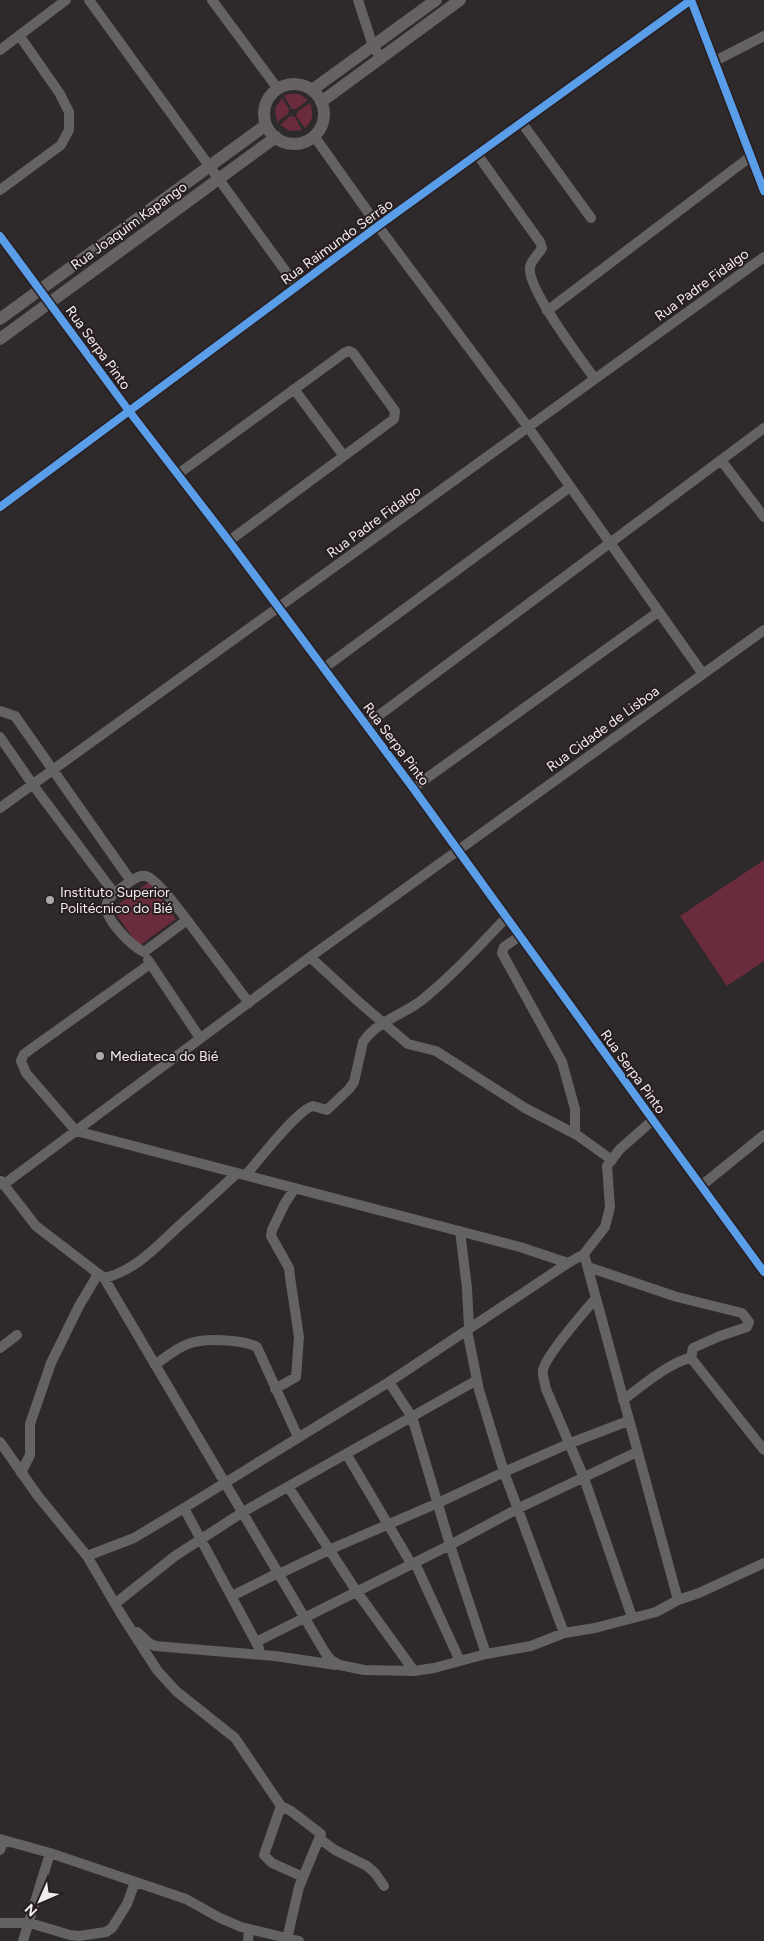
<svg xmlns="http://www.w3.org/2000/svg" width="764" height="1941" viewBox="0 0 764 1941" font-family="Figtree,sans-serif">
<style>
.green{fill:#6a2c3d}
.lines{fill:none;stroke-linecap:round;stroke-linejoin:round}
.minor{stroke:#646262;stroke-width:10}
.major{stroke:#666264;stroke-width:12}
.cycleway-casing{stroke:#271e20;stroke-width:11}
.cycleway{stroke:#5a9eea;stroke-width:8}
.poi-dot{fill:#ada8a9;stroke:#271e20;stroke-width:2}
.labels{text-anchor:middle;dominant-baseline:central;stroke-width:4;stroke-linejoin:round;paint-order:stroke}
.street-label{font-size:14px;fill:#f2eced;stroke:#271e20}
.poi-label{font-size:14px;fill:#f2eced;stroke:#271e20;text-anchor:start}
</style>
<rect width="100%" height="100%" fill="#2e292a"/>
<!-- green -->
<path class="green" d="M289,94H299L308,100L296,109H292L284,96Z
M282,98L289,109L288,114L277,122L275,109Z
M310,103C314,113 313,121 305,128L296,116L298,111Z
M290,116L295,117L302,130L290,131L280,125Z
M764,860V961L727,986L680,916Z
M149,882L176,919L139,946L112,909Z"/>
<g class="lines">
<!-- minor -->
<path class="minor" d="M89,0L297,287
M212,0L278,89
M358,0L373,46L381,58
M0,50L66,0
M715,61L764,36
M522,123L591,218
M314,136L378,226L528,427L703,674
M477,154L540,242L542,248C539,254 531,260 530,267C526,287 582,361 595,379
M0,190L61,145L69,130V112L60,94L19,35
M0,236L129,411L229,541L413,788L653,1120L764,1272
M547,311L750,157
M294,389L343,455
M721,460L764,517
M178,474L344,353L349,351L353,353L395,411L394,419L229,541
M0,507L378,226L691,0L764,191
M324,668L570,487
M0,711L15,716L131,881C136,878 140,875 146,876C157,879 179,910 187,920L144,952C132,946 102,918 107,903C108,900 112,896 114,893L33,785L0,737
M366,725L764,428
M413,788L658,612
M0,808L764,257
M114,893L131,881
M187,920L249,1003
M520,936L504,947L502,953L562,1062L575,1109V1134
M310,957L360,1003L408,1044L436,1051L525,1108L577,1135L612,1160
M148,960L200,1038
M150,964L24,1054L21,1061L26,1073L76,1131L520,1247L568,1263
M246,1175C259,1160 297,1110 313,1106L327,1110L349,1089L354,1082L363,1042C377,1021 403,1015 422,1000C453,975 480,945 507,917
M1,1181L36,1226L104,1278C135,1271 157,1246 180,1225C199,1208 218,1191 237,1173
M3,1185L310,957L764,630
M701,1186L764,1135
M460,1231L467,1288L469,1328
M584,1254L678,1600
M588,1267L677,1297L742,1313L749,1322L747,1327L720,1336L693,1348L691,1358
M104,1278L326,1654L331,1660L340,1665L364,1670L414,1671L434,1668L486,1654L531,1646L564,1633L595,1628L656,1612L678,1600L699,1593L764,1563
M596,1298C584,1312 546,1355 543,1370C542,1376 545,1383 546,1389L584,1478L632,1617
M467,1330L479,1390L504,1472L564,1633
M0,1348L17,1335
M691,1358L764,1450
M155,1365C165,1358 176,1348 188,1344C203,1338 242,1339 257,1347L298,1437
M389,1382L412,1417L450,1545L486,1654
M275,1389L296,1377L299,1337L290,1277L289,1268L271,1236L272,1230L285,1203L295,1188
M623,1400C639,1388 671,1361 691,1358
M0,1442L38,1496L87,1556L121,1614L157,1670L176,1691L235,1738L281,1806L291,1811L321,1834L299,1887L287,1939
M347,1455L412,1565
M21,1473L30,1455V1424L51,1363L79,1306L98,1274
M289,1488L357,1592L414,1671
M184,1508L259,1648
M87,1556L134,1538L184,1508L389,1382L568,1263L584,1254L605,1227L610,1207L607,1166L620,1149L653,1120
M415,1563L460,1661
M279,1574L331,1549L438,1503L504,1472L568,1444L628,1421
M232,1596L278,1573
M116,1603L175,1556L243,1512L477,1380
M137,1632L149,1643L155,1646L275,1656L336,1665
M256,1642L450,1545L519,1508L637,1452
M281,1806L264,1855L272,1863L303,1877
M0,1839L50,1853L186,1899L220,1918L241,1927L299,1941
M320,1839L335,1850L367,1866L375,1873L384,1886
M0,1850L4,1840
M0,1923H30L70,1935L79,1936L106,1932L112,1928L127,1904L135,1882
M23,1941L50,1853
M248,1941L249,1929"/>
<!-- major -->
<path class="major" d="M264 114a30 30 0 1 1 60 0a30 30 0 1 1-60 0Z
M312,90L436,0
M321,102L460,0
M0,319L266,125
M0,339L276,137"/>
<defs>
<path id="cycleway" d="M0,236L129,411L229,541L413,788L653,1120L764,1272
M0,507L378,226L691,0L764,191"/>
</defs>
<!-- cycleway casing -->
<use href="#cycleway" class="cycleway-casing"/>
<!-- cycleway -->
<use href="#cycleway" class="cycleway"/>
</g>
<!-- markers -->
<g class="poi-dot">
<circle cx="50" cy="900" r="5"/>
<circle cx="100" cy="1056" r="5"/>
</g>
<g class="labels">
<!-- street labels -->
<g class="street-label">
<text transform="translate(129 226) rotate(-36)">Rua Joaquim Kapango</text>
<text transform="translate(337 242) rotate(-36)">Rua Raimundo Serrão</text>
<text transform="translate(702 285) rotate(-36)">Rua Padre Fidalgo</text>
<text transform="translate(98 348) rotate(54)">Rua Serpa Pinto</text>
<text transform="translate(374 522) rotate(-36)">Rua Padre Fidalgo</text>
<text transform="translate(603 729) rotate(-36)">Rua Cidade de Lisboa</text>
<text transform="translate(396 744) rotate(53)">Rua Serpa Pinto</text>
<text transform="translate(633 1072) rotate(54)">Rua Serpa Pinto</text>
</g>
<!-- poi labels -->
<g class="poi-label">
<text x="60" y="892">Instituto Superior<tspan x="60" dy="16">Politécnico do Bié</tspan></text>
<text x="110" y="1056">Mediateca do Bié</text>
</g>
</g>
<!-- north arrow -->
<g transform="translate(40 1901) rotate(225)" stroke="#271e20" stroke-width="4" paint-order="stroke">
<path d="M0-4L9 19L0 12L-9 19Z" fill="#f2eced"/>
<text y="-8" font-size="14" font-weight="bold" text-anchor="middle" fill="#f2eced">N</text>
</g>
</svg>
